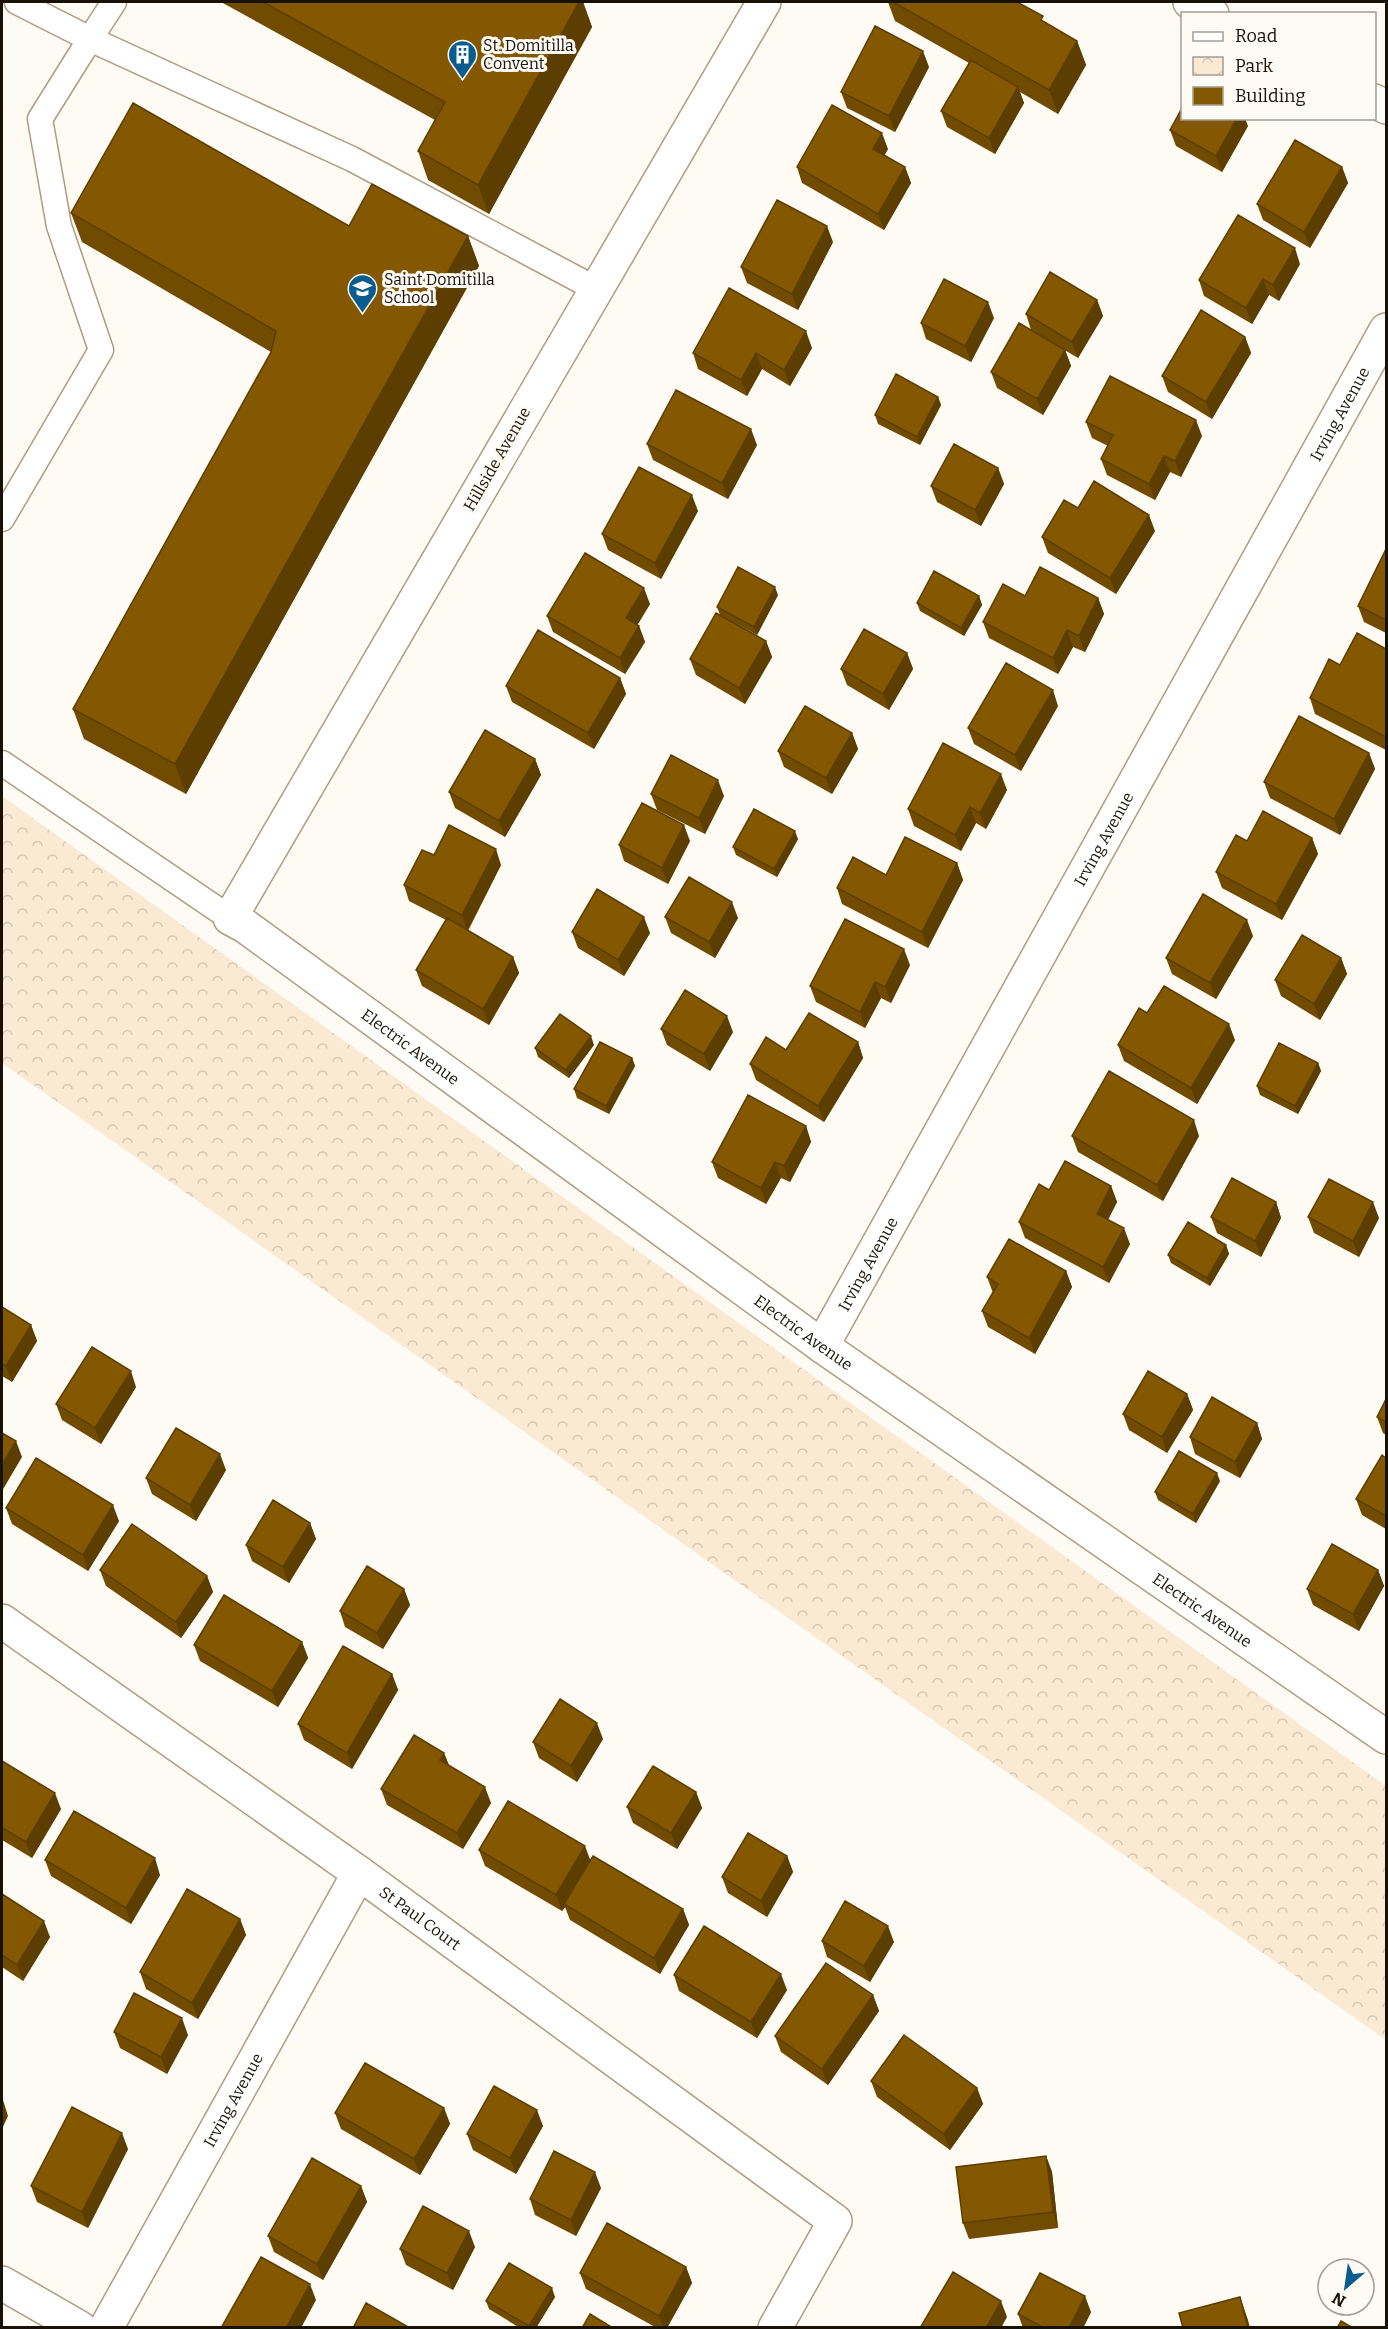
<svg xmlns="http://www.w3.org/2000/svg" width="1388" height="2329" viewBox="0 0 1388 2329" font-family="Bitter,serif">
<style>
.park{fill:url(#park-crowns)}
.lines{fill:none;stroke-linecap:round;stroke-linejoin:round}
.service-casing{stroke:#b09c81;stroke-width:27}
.minor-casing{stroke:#b09c81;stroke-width:36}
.service{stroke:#fff;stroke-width:24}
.minor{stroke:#fff;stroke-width:33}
.wall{fill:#714c00}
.shaded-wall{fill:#5c3e00}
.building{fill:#835800;stroke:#5c3e00;stroke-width:1.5}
.labels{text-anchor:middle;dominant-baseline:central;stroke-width:6;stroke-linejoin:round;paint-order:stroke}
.poi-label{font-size:16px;fill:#181107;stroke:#fefaf4;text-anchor:start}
.street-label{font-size:16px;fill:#181107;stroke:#fefaf4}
</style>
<defs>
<pattern id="park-crowns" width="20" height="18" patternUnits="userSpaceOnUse" patternTransform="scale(1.5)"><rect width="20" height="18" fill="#faead3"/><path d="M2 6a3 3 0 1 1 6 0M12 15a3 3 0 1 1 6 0" fill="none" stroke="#d6c8b4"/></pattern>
</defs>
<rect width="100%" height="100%" fill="#fefaf4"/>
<!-- park -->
<path class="park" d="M2,796L1386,1786V2040L2,1063Z"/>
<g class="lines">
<defs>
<path id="service" d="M114,2L90,39L352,159L596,289
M2,519L101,350L59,226L40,119L90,39L17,2
M2,763L230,918"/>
<g id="minor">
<path id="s1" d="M764,2L230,918L245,926L822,1346L1386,1737"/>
<path d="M1190,2L1212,14"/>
<path d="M1374,101L1386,107"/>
<path id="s2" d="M822,1346L1386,330"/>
<path id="s3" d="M2,1621L359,1873L835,2221L775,2328"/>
<path d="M2,2283L80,2328"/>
<path id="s4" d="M106,2328L359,1873"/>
</g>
</defs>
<!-- service casing -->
<use href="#service" class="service-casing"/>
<!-- minor casing -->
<use href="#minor" class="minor-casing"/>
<!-- service -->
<use href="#service" class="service"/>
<!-- minor -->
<use href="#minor" class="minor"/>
</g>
<!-- wall -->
<path class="wall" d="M221,2H583L592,27L489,214L428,180L418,151L435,120Z
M888,2H1017L1045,23L1077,41L1086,65L1058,114L1020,92L1024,103L995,154L947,127L941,111L969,63L895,21Z
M929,67L895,132L847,108L841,92Z
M1248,126L1222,172L1176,146L1170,130Z
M888,149L884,155L905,167L911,183L884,230L802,183L797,167Z
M1342,167L1348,183L1310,248L1263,220L1257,204Z
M71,213L349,226L468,236L479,266L186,794L84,739L73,709L271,352L82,242Z
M833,242L798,310L747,283L741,267Z
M1300,264L1279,301L1269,295L1252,324L1204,296L1199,280Z
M1097,300L1103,316L1078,358L1031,330L1026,314Z
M994,318L971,362L926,339L921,323Z
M1245,337L1251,353L1212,419L1168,392L1162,376Z
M812,348L790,386L762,369L747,396L698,369L693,353Z
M1065,350L1071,366L1043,415L997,388L991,372Z
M938,397L941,405L920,445L878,424L875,415Z
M1086,422L1202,436L1181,477L1170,472L1155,500L1107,475L1101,459L1108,446L1092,438Z
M647,444L757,445L728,499L653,460Z
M998,468L1004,484L981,526L937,502L931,486Z
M1078,508L1155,531L1116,594L1048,553L1042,537Z
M698,511L661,579L608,550L602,534Z
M1386,549V633L1364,622L1358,606Z
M778,595L757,635L724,617L766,641L772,657L745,704L696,675L690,659L720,615L717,607Z
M979,596L982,605L964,636L920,611L917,603Z
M1025,596L1098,598L1104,614L1085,652L1073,647L1058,674L989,638L983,622Z
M650,604L637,625L639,626L645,642L625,674L553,632L547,616Z
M1386,649V750L1315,714L1310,698L1340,665Z
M907,653L913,669L889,710L847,685L841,669Z
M620,678L626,694L594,749L512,702L506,686Z
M1058,706L1021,771L974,744L968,728Z
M852,733L858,749L832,794L784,767L778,751Z
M1369,753L1375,769L1340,835L1270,798L1264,782Z
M535,759L541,775L505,837L455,808L449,792Z
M1007,790L986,829L976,823L961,851L914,826L908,809Z
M651,794L724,796L705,834L657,810Z
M1312,838L1318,854L1282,920L1222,888L1216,872L1247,841Z
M798,839L777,877L736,855L733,847Z
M690,841L668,884L624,861L619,845Z
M434,855L501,865L468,931L513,957L519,973L489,1025L422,986L416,970L446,920L409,901L404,885Z
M957,863L963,880L928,948L842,904L837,888L886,875Z
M665,917L738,918L715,958L671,933Z
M572,932L650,933L624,976L578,948Z
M1253,936L1216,999L1172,974L1166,958Z
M1341,958L1347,974L1320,1020L1281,996L1275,980Z
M910,965L891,1003L881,998L865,1028L816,1002L810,986Z
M1147,1013L1235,1040L1197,1104L1124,1061L1118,1045Z
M661,1029L733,1032L710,1071L667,1045Z
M858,1042L863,1058L824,1122L756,1080L750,1064L786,1050Z
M594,1045L569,1078L538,1057L535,1048Z
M632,1058L635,1066L609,1114L577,1098L574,1089Z
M1318,1063L1321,1071L1298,1114L1260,1095L1257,1086Z
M806,1126L811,1142L790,1182L781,1178L766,1204L718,1178L712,1162Z
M1072,1136H1199L1163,1201L1078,1152Z
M1111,1186L1117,1202L1108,1219L1130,1244L1109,1283L1025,1238L1019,1222L1049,1190Z
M1276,1202L1281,1218L1261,1257L1217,1233L1211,1217Z
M1308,1217L1379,1218L1359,1257L1314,1233Z
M1226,1245L1229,1254L1210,1286L1171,1263L1168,1255Z
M1066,1271L1072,1287L1035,1354L988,1327L982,1311L993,1293L987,1277Z
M2,1307L31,1325L37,1341L12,1382L2,1376Z
M136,1387L101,1444L62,1420L56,1404Z
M1187,1394L1193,1410L1167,1453L1129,1430L1123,1414Z
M1386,1399V1435L1383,1433L1377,1417Z
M1257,1423L1262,1439L1240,1478L1195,1454L1190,1437Z
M1386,1458V1529L1362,1515L1356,1499Z
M226,1470L196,1521L152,1494L146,1478Z
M1220,1481L1196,1523L1158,1500L1155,1492Z
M6,1508L119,1521L88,1571L12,1524Z
M310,1523L316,1539L289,1583L252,1561L246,1545Z
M100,1570L207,1576L213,1592L181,1638L106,1586Z
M1378,1570L1384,1586L1359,1631L1313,1605L1307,1589Z
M404,1589L410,1605L383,1649L345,1627L340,1611Z
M302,1642L308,1658L278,1707L200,1661L194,1645Z
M392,1674L398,1690L352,1769L304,1740L298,1724Z
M603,1739L577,1782L539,1758L533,1742Z
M444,1753L449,1765L491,1803L463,1849L387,1805L381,1789Z
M2,1761L61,1809L32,1858L2,1840Z
M696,1792L702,1808L677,1849L633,1823L627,1807Z
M479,1850L590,1860L683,1909L689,1925L660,1974L570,1920L565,1907L562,1911L485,1866Z
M787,1856L793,1872L767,1917L728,1893L722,1877Z
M45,1860L160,1875L131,1924L51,1876Z
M2,1894L50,1937L23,1981L2,1967Z
M240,1919L246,1935L198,2019L146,1989L140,1972Z
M822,1941L894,1942L870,1982L827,1957Z
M674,1975L787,1990L757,2038L679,1991Z
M873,1995L879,2011L828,2085L781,2052L775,2036Z
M114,2032L188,2035L167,2074L120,2048Z
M871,2081L977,2088L983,2104L950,2150L877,2097Z
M444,2108L450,2124L420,2175L341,2129L335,2113Z
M543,2126L516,2174L473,2150L467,2134Z
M128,2149L88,2228L37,2202L31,2186Z
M1046,2156L1052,2172L1058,2228L969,2239L963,2223Z
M361,2186L367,2202L323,2280L274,2252L268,2236Z
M601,2188L576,2236L535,2215L530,2199Z
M475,2247L453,2290L406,2265L400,2249Z
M686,2267L692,2283L667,2328H657L586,2289L580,2273Z
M555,2297L536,2328H520L489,2309L486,2301Z
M1091,2312L1083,2328H1023L1018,2314Z"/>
<!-- shaded-wall -->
<path class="shaded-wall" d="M579,2H583L592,27L489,214L478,185Z
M1077,41L1086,65L1058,114L1049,90Z
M923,51L929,67L895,132L889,116Z
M1018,87L1024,103L995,154L989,138Z
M1237,118H1245L1248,126L1222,172L1216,156Z
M882,133L888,149L879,165L873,149Z
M905,167L911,183L884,230L878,214Z
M1342,167L1348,183L1310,248L1304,232Z
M827,226L833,242L798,310L792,294Z
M468,236L479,266L186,794L175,764Z
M1295,248L1300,264L1279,301L1273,285Z
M1263,279L1269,295L1252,324L1246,308Z
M1097,300L1103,316L1078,358L1072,342Z
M988,302L994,318L971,362L965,346Z
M806,331L812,348L790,386L784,370Z
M1245,337L1251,353L1212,419L1206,402Z
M1065,350L1071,366L1043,415L1037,399Z
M756,353L762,369L747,396L741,380Z
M938,397L941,405L920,445L917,437Z
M1196,420L1202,436L1181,477L1175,461Z
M751,429L757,445L728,499L722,483Z
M1164,456L1170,472L1155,500L1149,484Z
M998,468L1004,484L981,526L975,510Z
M692,495L698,511L661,579L655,563Z
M1149,515L1155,531L1116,594L1110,578Z
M775,587L778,595L757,635L754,627Z
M644,588L650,604L632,634L626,618Z
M979,596L982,605L964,636L961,628Z
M1098,598L1104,614L1085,652L1079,636Z
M639,626L645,642L625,674L620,658Z
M1067,630L1073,647L1058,674L1053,658Z
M766,641L772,657L745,704L739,688Z
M907,653L913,669L889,710L883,694Z
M620,678L626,694L594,749L588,733Z
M1053,690L1058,706L1021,771L1015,755Z
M852,733L858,749L832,794L826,778Z
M1369,753L1375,769L1340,835L1334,819Z
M535,759L541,775L505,837L499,821Z
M1001,774L1007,790L986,829L980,813Z
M718,780L724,796L705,834L699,818Z
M970,807L976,823L961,851L955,835Z
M684,825L690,841L668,884L662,868Z
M795,831L798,839L777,877L774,869Z
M1312,838L1318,854L1282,920L1276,904Z
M496,849L501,865L467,931L462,915Z
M957,863L963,880L928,948L922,932Z
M732,902L738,918L715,958L709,942Z
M644,917L650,933L624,976L618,960Z
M1247,920L1253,936L1216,999L1210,983Z
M904,949L910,965L891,1003L885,987Z
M513,957L519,973L489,1025L483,1009Z
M1341,958L1347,974L1320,1020L1314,1004Z
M875,982L881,998L865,1028L860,1012Z
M727,1016L733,1032L710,1071L704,1054Z
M1229,1024L1235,1040L1197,1104L1191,1088Z
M591,1036L594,1045L569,1078L566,1070Z
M858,1042L863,1058L824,1122L818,1106Z
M632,1058L635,1066L609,1114L606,1106Z
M1318,1063L1321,1071L1298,1114L1295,1106Z
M1194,1120L1199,1136L1163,1201L1157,1185Z
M806,1126L811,1142L790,1182L784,1166Z
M775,1162L781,1178L766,1204L761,1188Z
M1111,1186L1117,1202L1103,1230L1097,1214Z
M1276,1202L1281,1218L1261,1257L1255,1241Z
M1373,1202L1379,1218L1359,1257L1353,1241Z
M1124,1228L1130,1244L1109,1283L1103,1267Z
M1226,1245L1229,1254L1210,1286L1207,1278Z
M1066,1271L1072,1287L1035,1354L1029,1338Z
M31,1325L37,1341L12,1382L6,1366Z
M131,1371L136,1387L101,1444L95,1428Z
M1187,1394L1193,1410L1167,1453L1162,1437Z
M1257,1423L1262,1439L1240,1478L1235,1462Z
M16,1441L22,1457L2,1491V1465Z
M220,1454L226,1470L196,1521L190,1505Z
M1217,1473L1220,1481L1196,1523L1193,1514Z
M113,1505L119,1521L88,1571L83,1555Z
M310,1523L316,1539L289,1583L283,1567Z
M1378,1570L1384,1586L1359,1631L1353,1614Z
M207,1576L213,1592L181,1638L176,1622Z
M404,1589L410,1605L383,1649L377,1633Z
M302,1642L308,1658L278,1707L272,1691Z
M392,1674L398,1690L352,1769L347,1753Z
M597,1723L603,1739L577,1782L571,1766Z
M444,1753L450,1769L440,1760Z
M485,1787L491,1803L463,1849L457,1833Z
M696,1792L702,1808L677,1849L671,1833Z
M55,1793L61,1809L32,1858L26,1842Z
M585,1846L591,1862L564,1904L565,1907L562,1911L556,1895Z
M787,1856L793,1872L767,1917L761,1901Z
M155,1858L160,1875L131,1924L126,1908Z
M683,1909L689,1925L660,1974L654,1958Z
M240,1919L246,1935L198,2019L192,2003Z
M44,1921L50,1937L23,1981L17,1965Z
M888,1926L894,1942L870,1982L864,1966Z
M781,1974L787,1990L757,2038L751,2022Z
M873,1995L879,2011L828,2085L822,2069Z
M182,2018L188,2035L167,2074L161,2057Z
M977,2088L983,2104L950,2150L944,2134Z
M3,2100L8,2116L2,2129V2102Z
M444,2108L450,2124L420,2175L414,2159Z
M537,2110L543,2126L516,2174L510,2158Z
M122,2133L128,2149L88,2228L82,2212Z
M1046,2156L1052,2172L1058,2228L1053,2212Z
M595,2172L601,2188L576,2236L571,2220Z
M361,2186L367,2202L323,2280L317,2264Z
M469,2231L475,2247L453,2290L447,2273Z
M686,2267L692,2283L667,2328H663L659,2316Z
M310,2284L316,2300L301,2328H286Z
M552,2288L555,2297L536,2328H529V2326Z
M1085,2296L1091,2312L1083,2328H1069Z
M1240,2297L1248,2320L1250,2328H1248Z
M1001,2301L1007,2317L1001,2328H986Z"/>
<!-- building -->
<path class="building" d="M263,2H579L478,185L418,151L445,102Z
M893,2H1017L1043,16L1041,20L1077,41L1049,90Z
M875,26L923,51L889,116L841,92Z
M971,60L1018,87L989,138L941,111Z
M133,103L349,226L372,184L468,236L175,764L73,709L271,352L276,331L71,213Z
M832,105L882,133L873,149L905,167L878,214L797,167Z
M1182,108V118H1237L1216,156L1170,130Z
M1295,140L1342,167L1304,232L1257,204Z
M777,200L827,226L792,294L741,267Z
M1238,215L1295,248L1273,285L1263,279L1246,308L1199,280Z
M1050,272L1097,300L1072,342L1026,314Z
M944,279L988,302L965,346L921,323Z
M729,288L806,331L784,370L756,353L741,380L693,353Z
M1201,310L1245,337L1206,402L1162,376Z
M1019,323L1065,350L1037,399L991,372Z
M896,374L938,397L917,437L875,415Z
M1110,376L1196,420L1175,461L1164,456L1149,484L1101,459L1113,435L1086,422Z
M676,390L751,429L722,483L647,444Z
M954,444L998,468L975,510L931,486Z
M639,467L692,495L655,563L602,534Z
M1094,481L1149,515L1110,578L1042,537L1064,500L1078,508Z
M1386,549V620L1358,606Z
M585,553L644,588L626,618L639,626L620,658L547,616Z
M738,567L775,587L754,627L717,607Z
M1040,567L1098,598L1079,636L1067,630L1053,658L983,622L1003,584L1025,596Z
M934,571L979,596L961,628L917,603Z
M716,613L766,641L739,688L690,659Z
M864,629L907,653L883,694L841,669Z
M538,630L620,678L588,733L506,686Z
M1357,633L1386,649V737L1310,698L1329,659L1340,665Z
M1006,663L1053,690L1015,755L968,728Z
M805,706L852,733L826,778L778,751Z
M1299,716L1369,753L1334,819L1264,782Z
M485,730L535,759L499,821L449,792Z
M943,743L1001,774L980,813L970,807L955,835L908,809Z
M671,755L718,780L699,818L651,794Z
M642,803L684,825L662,868L619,845Z
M754,809L795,831L774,869L733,847Z
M1263,811L1312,838L1276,904L1216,872L1236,835L1247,841Z
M449,825L496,849L462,915L404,885L422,850L434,855Z
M905,837L957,863L922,932L837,888L853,857L886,875Z
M689,877L732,902L709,942L665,917Z
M597,889L644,917L618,960L572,932Z
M1203,894L1247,920L1210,983L1166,958Z
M447,918L513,957L483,1009L416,970Z
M845,919L904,949L885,987L875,982L860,1012L810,986Z
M1302,935L1341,958L1314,1004L1275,980Z
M1164,986L1229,1024L1191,1088L1118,1045L1139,1008L1147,1013Z
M685,990L727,1016L704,1054L661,1029Z
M809,1013L858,1042L818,1106L750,1064L766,1037L786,1050Z
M560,1014L591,1036L566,1070L535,1048Z
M600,1042L632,1058L606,1106L574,1089Z
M1279,1043L1318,1063L1295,1106L1257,1086Z
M1109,1071L1194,1120L1157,1185L1072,1136Z
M748,1095L806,1126L784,1166L775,1162L761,1188L712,1162Z
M1065,1161L1111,1186L1097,1214L1124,1228L1103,1267L1019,1222L1039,1184L1049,1190Z
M1232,1178L1276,1202L1255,1241L1211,1217Z
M1329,1179L1373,1202L1353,1241L1308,1217Z
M1188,1222L1226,1245L1207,1278L1168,1255Z
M1009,1239L1066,1271L1029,1338L982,1311L998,1284L987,1277Z
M2,1307L31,1325L6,1366L2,1364Z
M92,1347L131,1371L95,1428L56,1404Z
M1148,1371L1187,1394L1162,1437L1123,1414Z
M1212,1397L1257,1423L1235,1462L1190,1437Z
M1386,1399V1422L1377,1417Z
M176,1428L220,1454L190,1505L146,1478Z
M2,1433L16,1441L2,1465Z
M1179,1451L1217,1473L1193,1514L1155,1492Z
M1382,1455L1386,1458V1516L1356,1499Z
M36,1458L113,1505L83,1555L6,1508Z
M273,1500L310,1523L283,1567L246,1545Z
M132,1524L207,1576L176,1622L100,1570Z
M1332,1544L1378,1570L1353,1614L1307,1589Z
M367,1566L404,1589L377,1633L340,1611Z
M224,1595L302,1642L272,1691L194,1645Z
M343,1646L392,1674L347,1753L298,1724Z
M560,1699L597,1723L571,1766L533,1742Z
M414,1735L444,1753L440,1760L485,1787L457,1833L381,1789Z
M2,1761L55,1793L26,1842L2,1828Z
M653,1766L696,1792L671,1833L627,1807Z
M508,1801L585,1846L556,1895L479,1850Z
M74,1811L155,1858L126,1908L45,1860Z
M748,1833L787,1856L761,1901L722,1877Z
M593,1856L683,1909L654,1958L564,1904Z
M187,1889L240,1919L192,2003L140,1972Z
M2,1894L44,1921L17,1965L2,1955Z
M845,1901L888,1926L864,1966L822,1941Z
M704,1926L781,1974L751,2022L674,1975Z
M826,1963L873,1995L822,2069L775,2036Z
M134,1993L182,2018L161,2057L114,2032Z
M904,2035L977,2088L944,2134L871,2081Z
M365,2063L444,2108L414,2159L335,2113Z
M494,2086L537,2110L510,2158L467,2134Z
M72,2107L122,2133L82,2212L31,2186Z
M554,2151L595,2172L571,2220L530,2199Z
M1046,2156L1053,2212L963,2223L956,2167Z
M312,2158L361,2186L317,2264L268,2236Z
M423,2206L469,2231L447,2273L400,2249Z
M607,2223L686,2267L659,2316L580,2273Z
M261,2257L310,2284L286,2328H221Z
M509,2263L552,2288L529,2326L486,2301Z
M953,2272L1001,2301L986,2328H920Z
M1040,2273L1085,2296L1069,2328H1044L1018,2314Z
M1240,2297L1248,2328H1183L1179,2313Z
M366,2303L410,2328H353Z
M590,2314L613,2328H582Z
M1341,2321L1353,2328H1337Z"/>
<!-- icons -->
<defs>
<symbol id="building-pin" viewBox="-11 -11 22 30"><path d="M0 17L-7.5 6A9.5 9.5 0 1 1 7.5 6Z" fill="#095c8e" stroke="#fefaf4"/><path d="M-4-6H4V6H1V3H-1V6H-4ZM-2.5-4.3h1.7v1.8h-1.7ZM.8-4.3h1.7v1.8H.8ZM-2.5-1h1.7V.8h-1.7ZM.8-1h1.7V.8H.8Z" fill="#fff"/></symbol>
<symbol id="school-pin" viewBox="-11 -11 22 30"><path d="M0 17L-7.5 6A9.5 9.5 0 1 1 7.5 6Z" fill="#095c8e" stroke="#fefaf4"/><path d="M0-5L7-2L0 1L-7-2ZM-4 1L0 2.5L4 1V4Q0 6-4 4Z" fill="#fff"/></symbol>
</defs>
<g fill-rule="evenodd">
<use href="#building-pin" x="446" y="38" width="33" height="45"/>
<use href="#school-pin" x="346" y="272" width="33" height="45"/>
</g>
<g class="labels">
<!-- poi labels -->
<g class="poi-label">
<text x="483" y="45">St. Domitilla<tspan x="483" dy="18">Convent</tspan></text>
<text x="384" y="279">Saint Domitilla<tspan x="384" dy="18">School</tspan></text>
</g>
<!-- street labels -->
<g class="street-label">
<text stroke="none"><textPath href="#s2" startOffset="1066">Irving Avenue</textPath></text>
<text transform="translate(497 459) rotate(-60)">Hillside Avenue</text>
<text stroke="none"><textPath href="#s2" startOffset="580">Irving Avenue</textPath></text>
<text stroke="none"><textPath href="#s1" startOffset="1282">Electric Avenue</textPath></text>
<text stroke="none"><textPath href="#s2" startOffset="94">Irving Avenue</textPath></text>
<text stroke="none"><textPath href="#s1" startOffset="1768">Electric Avenue</textPath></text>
<text stroke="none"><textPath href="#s1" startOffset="2254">Electric Avenue</textPath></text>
<text stroke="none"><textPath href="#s3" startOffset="513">St Paul Court</textPath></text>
<text stroke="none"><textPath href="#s4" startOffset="261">Irving Avenue</textPath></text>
</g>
</g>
<!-- border -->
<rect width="1388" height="2329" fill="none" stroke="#181107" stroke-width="6"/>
<!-- legend -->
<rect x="1181" y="12" width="195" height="108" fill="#fefaf4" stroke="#a29d95" stroke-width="1.5"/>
<rect x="1193" y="32" width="30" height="9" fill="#ffffff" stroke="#a29d95" stroke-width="1.5"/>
<text x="1235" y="42" font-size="18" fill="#181107">Road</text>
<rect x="1193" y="57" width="30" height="18" fill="url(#park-crowns)" stroke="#a29d95" stroke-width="1.5"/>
<text x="1235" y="72" font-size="18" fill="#181107">Park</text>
<rect x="1193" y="87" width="30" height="18" fill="#835800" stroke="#a29d95" stroke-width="1.5"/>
<text x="1235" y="102" font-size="18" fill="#181107">Building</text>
<!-- north arrow -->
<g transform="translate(1346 2287) rotate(209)"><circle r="28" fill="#fefaf4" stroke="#a29d95" stroke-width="1.5"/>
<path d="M0-4.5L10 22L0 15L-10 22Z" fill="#095c8e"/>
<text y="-9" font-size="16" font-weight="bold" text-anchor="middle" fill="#181107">N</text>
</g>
</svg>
